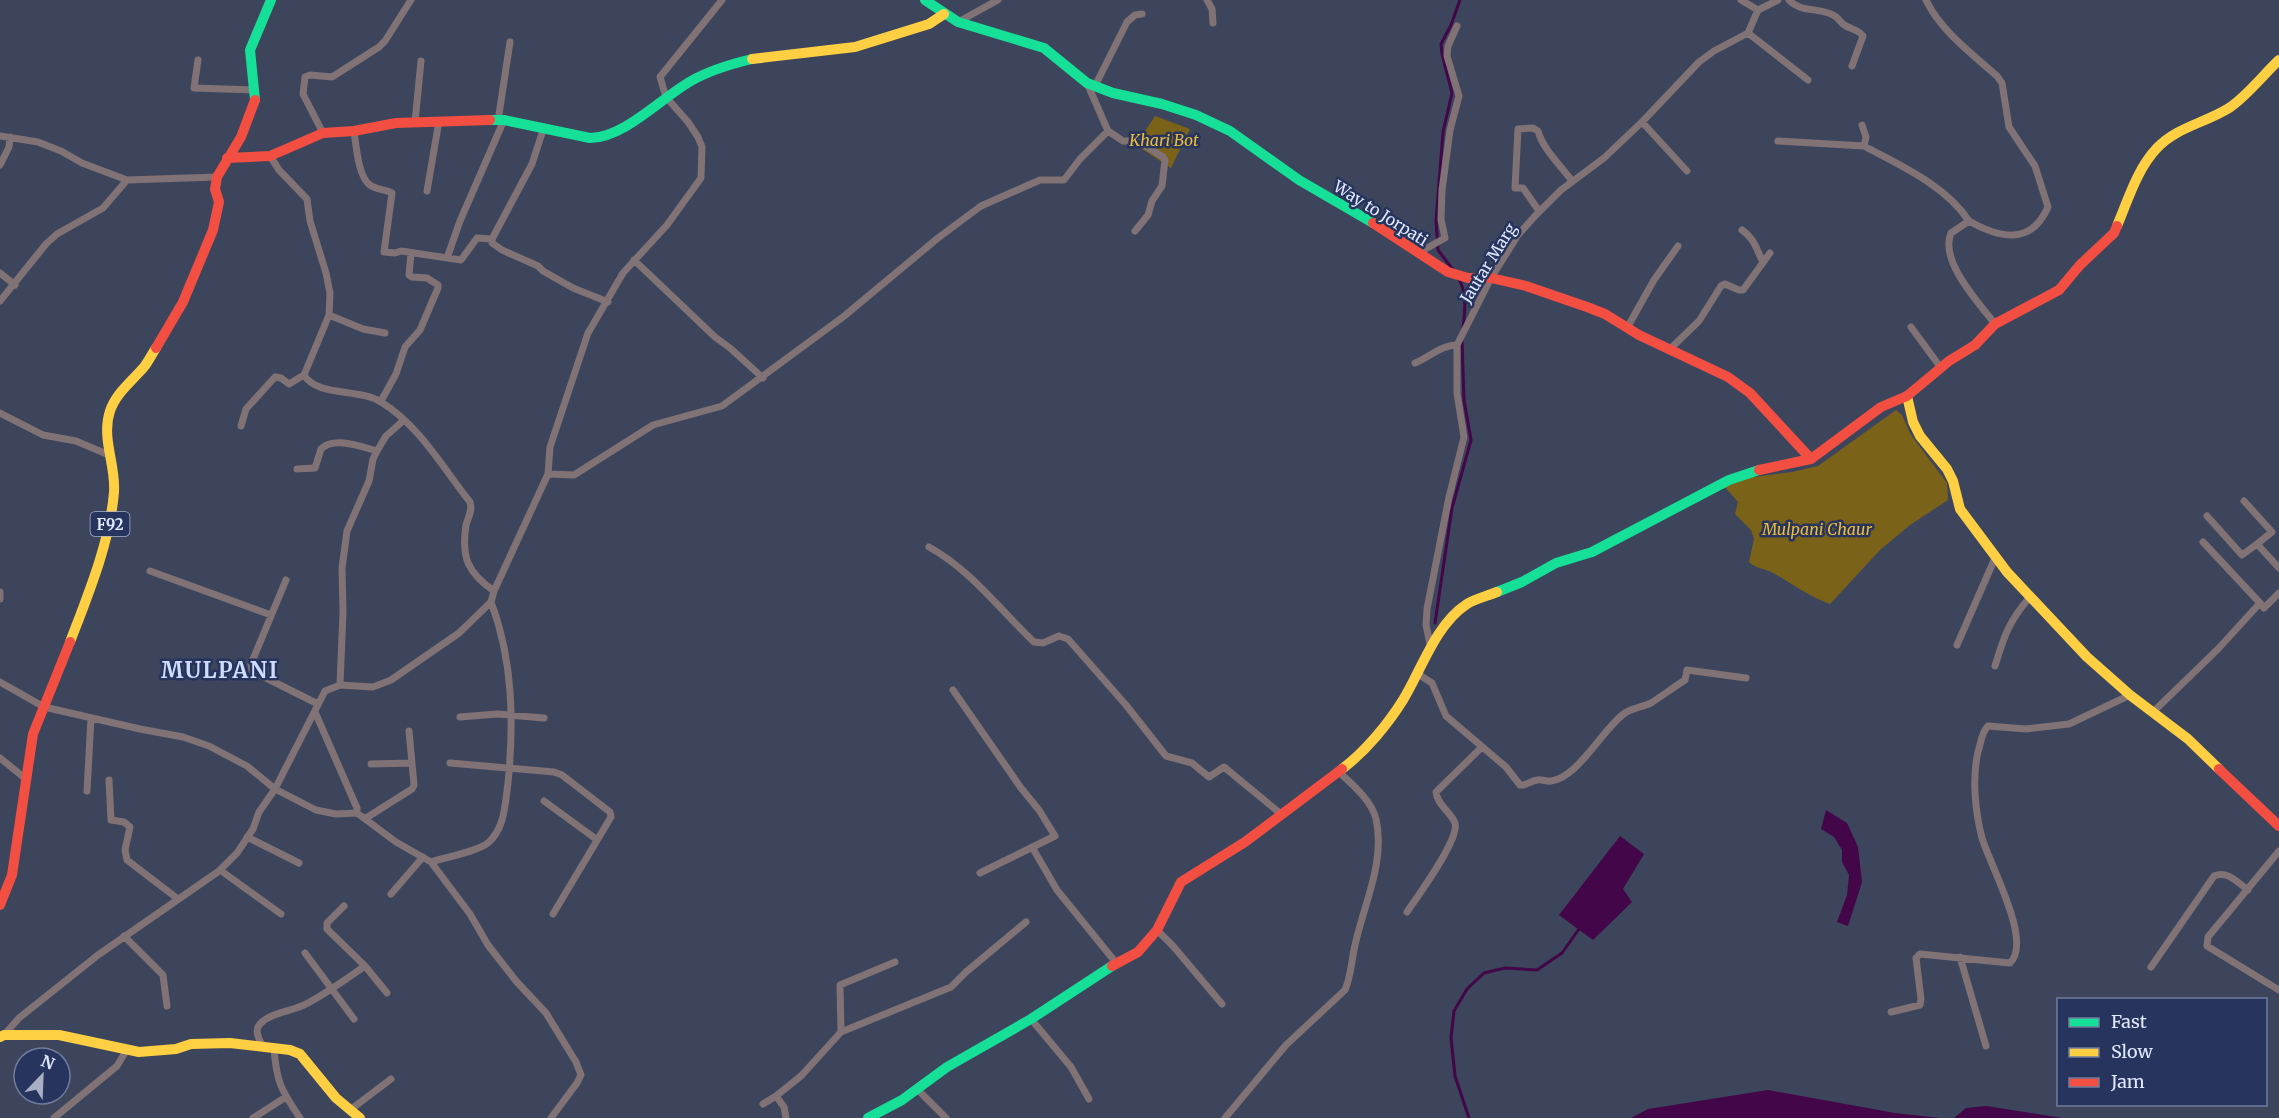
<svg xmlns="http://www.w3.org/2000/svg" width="2279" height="1118" viewBox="0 0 2279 1118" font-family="Merriweather,serif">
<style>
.green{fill:#7b6219}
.water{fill:#430648}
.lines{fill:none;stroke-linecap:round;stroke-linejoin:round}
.stream{stroke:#430648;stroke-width:3}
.street{stroke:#807275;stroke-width:7}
.fast{stroke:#16e098;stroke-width:10}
.slow{stroke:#ffcf43;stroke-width:10}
.jam{stroke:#f24e42;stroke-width:10}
.labels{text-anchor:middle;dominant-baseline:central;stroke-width:5;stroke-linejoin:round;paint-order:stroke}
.shield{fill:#26345e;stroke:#a8b3ce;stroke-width:1.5}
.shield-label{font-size:15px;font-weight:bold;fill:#e0e9fe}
.park-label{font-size:16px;font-style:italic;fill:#eebe38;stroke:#26345e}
.street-label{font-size:16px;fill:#e0e9fe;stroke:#26345e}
.district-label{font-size:22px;font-weight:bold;letter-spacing:1.5px;fill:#cfdcfc;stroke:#26345e}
</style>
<rect width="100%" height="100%" fill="#3c455c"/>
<!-- green -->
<path class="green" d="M1155,116L1190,129L1171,168L1136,145Z
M1896,410L1902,415L1911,435L1947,483L1948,500L1910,525L1880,550L1830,604C1807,596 1792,583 1771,572C1763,568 1755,568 1749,562L1754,539L1751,530L1735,514L1738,502L1725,487L1746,478L1792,472L1818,466Z"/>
<!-- water -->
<path class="water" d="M1826,810L1847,823L1858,847L1862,882L1848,926L1837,922L1847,895L1849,875L1842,862V850L1834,837L1821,829Z
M1620,836L1644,854L1623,889L1632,902L1593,940L1559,915Z
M1768,1090L1895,1113L1940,1118H1631L1648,1109Z
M1986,1106L2063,1118H1954L1966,1108Z"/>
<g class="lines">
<!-- stream -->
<path class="stream" d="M1454,271L1438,250L1436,221L1443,132L1452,93L1442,54L1441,44L1451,25L1460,0
M1459,279C1467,294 1465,311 1463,328
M1435,623L1452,508L1471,440L1464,400L1462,340
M1469,1118L1455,1076L1451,1038L1454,1011L1467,989L1484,973L1505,968L1537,970L1562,953L1579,929"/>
<!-- street -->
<path class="street" d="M1207,0L1212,9L1213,23
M1741,0L1758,10
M1789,0C1801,13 1818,7 1833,15C1838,17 1839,21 1843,24C1850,30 1857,28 1863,36L1852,66
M1926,0C1940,30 1972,54 1997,76L2002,83L2009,127L2035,166L2048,207C2031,246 1999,238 1969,221
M958,22L998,0
M1748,33L1808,80
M198,60L194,88L255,90
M1087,83L1108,131L1123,141H1138L1163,157L1165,160L1162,186L1152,201L1148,215L1135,231
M1095,86L1127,22L1135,15L1142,14
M498,121L510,42
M415,122L421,61
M1642,122L1687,171
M1862,125L1866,137L1864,146C1901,166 1945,185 1969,221L1951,233C1939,261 1979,303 1995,324
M544,127L532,164L492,239V243L502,250L538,266L543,271L573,288L608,302
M354,131C356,144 358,177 370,185C376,190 386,189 392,193L384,252L395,253L401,251L461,260L477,238L492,239
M323,133L303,94L305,77L310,75L332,77L379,47L385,41L411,0
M0,136L38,142L61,151L82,163L127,180
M1778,141L1864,146
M270,156L279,170L307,199L310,221L326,273L330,293L329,315L304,375C317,397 359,388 381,402C419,425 443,468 470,502C473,511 468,517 466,525C461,558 468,573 494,591
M0,165L9,147L10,137
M427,191L439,121
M1539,211L1523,188H1515L1518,129L1533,128L1538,131C1543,149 1560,165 1572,181
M1742,230C1755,239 1756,249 1763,262
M1418,253L1445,238L1441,219L1442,190L1450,130L1459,96L1447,56L1448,46L1457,26
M447,258L460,221L504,120
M634,260L715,337L730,348L763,378
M0,273L15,285
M0,301L46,244L57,234L103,208L127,180L217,177
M329,315L363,329L385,333
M1911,327L1941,368
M1627,328L1654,280L1678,246
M1670,349L1699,321L1721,286L1725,284L1739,290H1743L1770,253
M1415,363C1429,357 1442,345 1457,345
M381,401L396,374L405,347L420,330L438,288V285L427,278L412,277L409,275L411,254
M0,413L43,435L76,441L109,455
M241,426L246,409L275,377L281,378L289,384L304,375
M297,469L315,468L321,449C334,436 362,447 377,451
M548,474L574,475L653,425L722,406L843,317L938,238L981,206L1040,180H1064L1080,159L1108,131
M2244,501L2272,532L2257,544
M2207,516L2242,555L2257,544L2279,568
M929,547C972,571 999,609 1034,642L1043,643L1059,636L1068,639L1126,705L1166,756L1192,763L1209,777L1224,767L1281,814
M150,571L271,615
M286,580L251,664L252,671L318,704
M0,592V599
M2260,603L2264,608L2279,593
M1957,645L1995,558
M1431,649L1426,625L1427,609L1449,497L1464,437L1457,393V345L1491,278L1518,235L1535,216L1561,190L1604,158L1642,122L1699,62L1714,51L1748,33L1758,10L1778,0
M1995,666C2004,636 2009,621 2030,597
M1418,674L1432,683L1446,716L1506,767L1520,785C1527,786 1530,781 1537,780C1542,779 1547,782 1551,781C1578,778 1603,728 1625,713C1632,708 1642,707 1651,703C1662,696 1674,687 1685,680L1687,670L1746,678
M0,682L44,707L140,729L183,737L209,746L247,766L275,789L316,810L336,814L357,813L396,842L431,862L470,914L488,945L516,981L546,1013L576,1062L581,1075L577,1083L551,1118
M340,685L343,612L342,568L347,531L369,481L373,459L377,451L386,436L404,420
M953,690L1021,788L1039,810L1055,836L980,873
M315,712L357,808V813
M2153,712L2218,649L2260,603L2203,542
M460,717L497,714L544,718
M0,758L26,779
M450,763L554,772L562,775L610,812L611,817L553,914
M371,764L412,763
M109,780L111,820L124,822L130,827L125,850L127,860L178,899
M87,791L91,718
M544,801L596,839
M366,818L412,789L414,785L409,731
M247,837L299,863
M1032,847L1057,890L1117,964
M2279,851L2208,937L2207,946L2279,990
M431,862C446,857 476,852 488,843C505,828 505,804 508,783C514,722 513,660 491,602
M220,870L281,914
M391,894L423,857
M344,906L327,923V929L365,966L387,993
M1407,912C1417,897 1460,839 1455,823C1451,812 1437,805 1436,792L1482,747
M1157,930L1173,946L1222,1004
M124,936L163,975L167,1006
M305,953L354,1019
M1960,957L1986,1046
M2151,967L2214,876C2227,870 2237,882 2248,890
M1891,1012L1920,1005L1921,999L1916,958L1920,954L2010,963C2033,942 1990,865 1982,838C1975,811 1972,778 1978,752C1981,743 1981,733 1988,726L2026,729L2069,724L2130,695
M1031,1019L1071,1067L1089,1099
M841,1032L840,985L895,962
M4,1035L19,1018L98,955L219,871L237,853L253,829L259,812L275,789L325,691L340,685L373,687L391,680L459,633L491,602L494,591L548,474L550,447L588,333L623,273L667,225L701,178L702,147L698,137L688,122L666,97L660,77L722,0
M262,1045C259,1039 254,1030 260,1024C269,1013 293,1011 306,1004C327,993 346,979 365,966
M274,1047C276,1081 281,1090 300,1118
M918,1090L946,1118
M776,1096L784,1107L786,1118
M763,1104L776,1096L801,1076L841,1032L951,987L966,972L1026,922
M350,1110L391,1079
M54,1118L117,1066L126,1051
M253,1118L286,1097
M1225,1118L1286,1045L1345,990C1351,976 1351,964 1354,950C1362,908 1386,863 1376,819C1372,801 1352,784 1339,772"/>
<!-- fast -->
<path class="fast" d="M925,0L958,22L1044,48L1087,83L1113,93L1162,104L1196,115L1230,131L1299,180L1373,223
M255,100L250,50L271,0
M490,120H504L590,138C624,138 661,98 691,81C710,70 731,64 752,59
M1497,592L1522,582L1556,563L1592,552L1729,480L1759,470
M868,1118L902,1100L947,1067L1031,1019L1112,966"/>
<!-- slow -->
<path class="slow" d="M752,59L855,47L929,24L944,14
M2117,226C2128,200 2137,169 2157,148C2177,127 2205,123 2229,108C2247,96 2263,75 2279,60
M1907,396L1913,422L1920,436L1947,469L1953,481L1960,509L2007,572L2087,657L2130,695L2188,739L2219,769
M70,642C88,595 110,542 114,492C116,465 101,438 110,411C116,393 132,381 144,367C148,362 152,354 156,348
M1342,769C1365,752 1388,724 1403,700C1422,669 1435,625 1467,604C1475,599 1487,596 1497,592
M0,1037L4,1035H59L139,1052L176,1049L191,1044L230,1043L290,1050L300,1054L336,1098L360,1118"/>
<!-- jam -->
<path class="jam" d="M227,158L270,156L323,133L354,131L396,123L490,120
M1373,223L1448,272L1468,278H1491L1526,286L1587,307L1605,314L1639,335L1728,377L1750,393L1811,459
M156,348L183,302L213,230L219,202L215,189L217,177L241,137L255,100
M1759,470L1811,459L1881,407L1907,396L1949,361L1975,345L1995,324L2059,290L2080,265L2114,233L2117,226
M2219,769L2279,826
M0,905L12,875L33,734L70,642
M1112,966L1138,952L1157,930L1181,882L1245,842L1342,769"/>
</g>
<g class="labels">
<!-- shield labels -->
<rect class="shield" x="90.5" y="512" width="39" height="24" rx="4.5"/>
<g class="shield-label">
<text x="110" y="524">F92</text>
</g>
<!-- park labels -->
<g class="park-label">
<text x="1164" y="140">Khari Bot</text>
<text x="1817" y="529">Mulpani Chaur</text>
</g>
<!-- street labels -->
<g class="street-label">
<text transform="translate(1381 213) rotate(32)">Way to Jorpati</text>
<text transform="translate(1488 263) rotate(-58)">Jautar Marg</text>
</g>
<!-- district labels -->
<g class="district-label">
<text x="220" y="670">MULPANI</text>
</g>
</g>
<!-- legend -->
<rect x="2057" y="998" width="210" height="108" fill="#26345e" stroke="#707c9e" stroke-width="1.5"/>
<rect x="2069" y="1018" width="30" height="9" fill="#16e098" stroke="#707c9e" stroke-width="1.5"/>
<text x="2111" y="1028" font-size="18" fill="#e0e9fe">Fast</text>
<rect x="2069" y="1048" width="30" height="9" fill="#ffcf43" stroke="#707c9e" stroke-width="1.5"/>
<text x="2111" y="1058" font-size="18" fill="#e0e9fe">Slow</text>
<rect x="2069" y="1078" width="30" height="9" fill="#f24e42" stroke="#707c9e" stroke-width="1.5"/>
<text x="2111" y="1088" font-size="18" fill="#e0e9fe">Jam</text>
<!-- north arrow -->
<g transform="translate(42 1076) rotate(23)"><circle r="28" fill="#26345e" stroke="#707c9e" stroke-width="1.5"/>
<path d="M0-4.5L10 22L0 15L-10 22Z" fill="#a7b0c5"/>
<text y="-9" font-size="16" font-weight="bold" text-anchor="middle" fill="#e0e9fe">N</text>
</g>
</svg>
